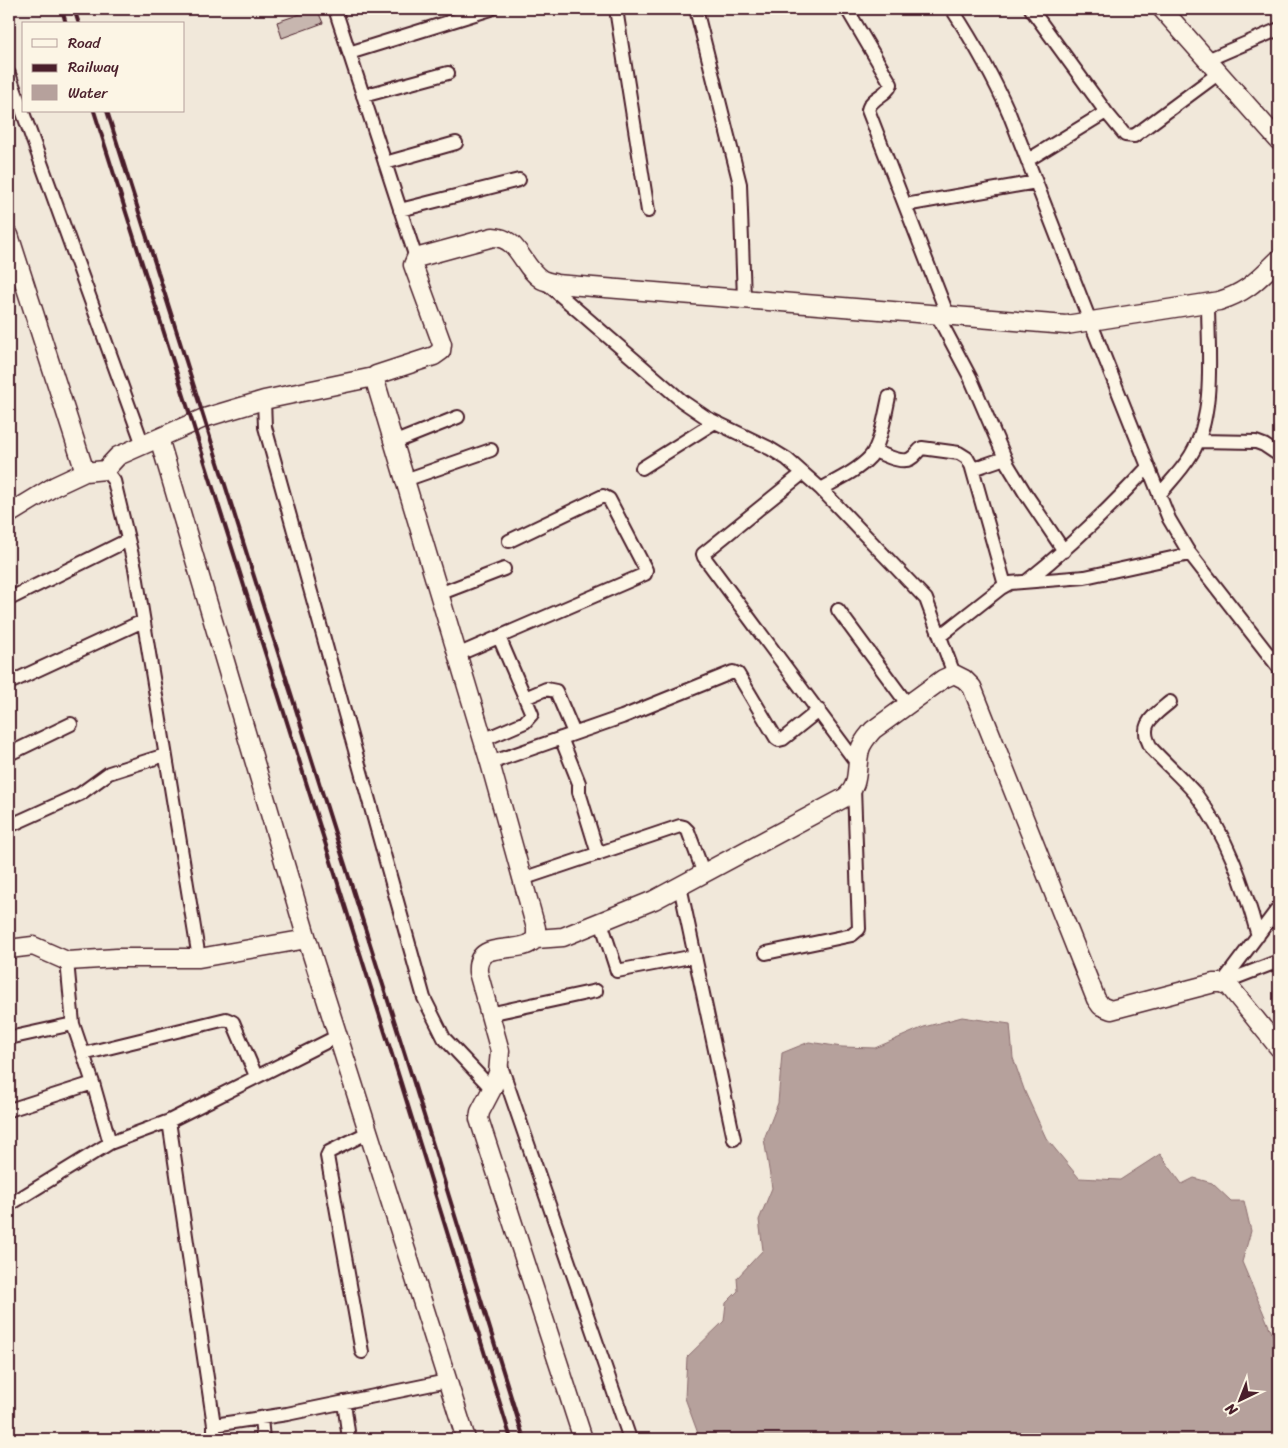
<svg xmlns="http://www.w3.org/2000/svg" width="1288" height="1448" viewBox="0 0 1288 1448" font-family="Sriracha,sans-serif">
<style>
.water{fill:#b6a19c;stroke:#8b6d6f}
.building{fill:#c7b6af;stroke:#4a1f2b}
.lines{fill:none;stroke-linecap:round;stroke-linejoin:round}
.street-casing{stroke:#4a1f2b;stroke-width:16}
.secondary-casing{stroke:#4a1f2b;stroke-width:21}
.street{stroke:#fcf5e5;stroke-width:12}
.secondary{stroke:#fcf5e5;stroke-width:18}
.rail{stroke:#4a1f2b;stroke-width:4}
</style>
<rect width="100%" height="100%" fill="#f1e8da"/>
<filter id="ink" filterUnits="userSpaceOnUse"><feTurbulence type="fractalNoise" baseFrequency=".02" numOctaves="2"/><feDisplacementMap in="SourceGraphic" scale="10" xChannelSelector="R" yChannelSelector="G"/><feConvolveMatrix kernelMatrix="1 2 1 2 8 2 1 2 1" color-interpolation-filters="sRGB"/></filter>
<g filter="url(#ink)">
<!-- water -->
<path class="water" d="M962,1017L1010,1024L1013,1058L1025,1092L1046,1138L1079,1178L1120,1180L1160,1154L1182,1184L1194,1178L1212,1183L1231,1201H1244L1251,1231L1242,1262L1279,1350V1439H700L685,1398L687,1357L724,1321L726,1303L738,1291L737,1278L763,1250L759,1220L772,1188L764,1139L778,1103L782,1053L809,1042L842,1047L875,1048L924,1027Z"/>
<!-- building -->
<path class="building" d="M315,9H317L323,23L282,38L277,22Z"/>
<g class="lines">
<defs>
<path id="street" d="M335,9L416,258
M616,9L648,211
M696,9L740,184L744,299
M847,9L891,84C887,96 871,97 868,110L948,316
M952,9C974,43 993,76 1009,113L1090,321L1169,519L1188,551L1279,668
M1031,9L1106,112L1125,135L1134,136L1219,73
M349,53L491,9
M1207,60L1279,29
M9,74L143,445
M363,96L448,73
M1028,160L1106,112
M385,163L456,143
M905,205L1036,182
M400,210L519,180
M545,282L682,401L707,418L769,448L787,459L821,489L926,599L954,674
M937,315L970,377L1008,465L1025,493L1064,551
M264,400L265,427L424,998L444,1038L492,1089
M1198,441L1256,442L1264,445L1279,455
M393,443L458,417
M874,451C883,454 901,464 910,459C916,456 917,451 922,448L959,453L967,458L973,469L1005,458
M642,468L715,422
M972,468L1005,585
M105,470L114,481L135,568L199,958
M803,473L703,554L704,557L859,766
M405,480L491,450
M821,489C837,480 857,471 870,457C881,444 885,414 889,397
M1159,495C1170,482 1182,470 1191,455C1216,415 1208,349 1208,303
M1027,581C1071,546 1110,508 1148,467
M439,594L504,569
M9,599L128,540
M838,610L908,705
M940,636L1001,588L1010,583L1085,577L1190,554
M457,655L645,574L646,570L609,499L603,496L509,541
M9,683L143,621
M525,698L546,689L556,691L574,733
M1170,702C1152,717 1137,725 1152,749C1166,764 1182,778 1195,793C1227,835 1244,885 1258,936
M561,738L579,783V792L598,854
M483,740L525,722L532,714L499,637
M9,754L71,724
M490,763L622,717L733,672L738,674L776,738L779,740L783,739L819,710
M9,826L80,794L109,773L165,755
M522,879L680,826L684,827L688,831L704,874
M680,886L734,1139
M601,922L617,971L695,956
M766,953L852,935L859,929L854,788
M67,961L73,1024L93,1083L110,1143
M1222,983L1279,907
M1222,983L1279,961
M489,1014L596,991
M9,1038L73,1024
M83,1054L226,1019L233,1022L256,1076
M500,1063L630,1439
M9,1110L93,1083
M169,1121L214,1425V1439
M9,1205L110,1143L169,1121L338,1036
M362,1352L327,1156L329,1152L369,1132
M344,1402L349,1439
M261,1418L263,1439
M214,1425L287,1414L447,1381"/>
<path id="secondary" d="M1162,9L1279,141
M9,235L85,472
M159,438L307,939L466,1439
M9,514L55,486L85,472L105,470L118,456L204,418L264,400L374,377
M536,939L563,937L654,900L844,798C861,786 855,768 860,750C862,742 868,736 873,730L943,679L954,674L964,679L972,687L1096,999L1101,1006L1111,1010L1214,983H1222L1229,986L1279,1048
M9,949L33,946L67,961L117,958H199L307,939
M583,1439L479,1119L480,1112L492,1089L498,1073L500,1051L478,972C476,942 507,952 526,945C529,944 533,941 536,939V928L490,763L374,377L376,375L434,356L441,351L442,344L413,265L416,258L493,237C520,238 521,266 541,279C545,282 551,282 556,284L1066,325L1219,301C1248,292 1258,279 1279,259"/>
</defs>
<!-- street casing -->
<use href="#street" class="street-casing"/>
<!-- secondary casing -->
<use href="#secondary" class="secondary-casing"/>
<!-- street -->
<use href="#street" class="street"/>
<!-- secondary -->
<use href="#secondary" class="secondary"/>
<!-- rail -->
<path class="rail" d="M62,9L66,24
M74,9L79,24
M94,111L401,1083L511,1439
M107,111L413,1080L524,1439"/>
</g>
</g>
<!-- margin -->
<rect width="1288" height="1448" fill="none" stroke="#fcf5e5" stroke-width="30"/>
<rect x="15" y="15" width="1258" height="1418" fill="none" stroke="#4a1f2b" stroke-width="2" filter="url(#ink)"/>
<!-- legend -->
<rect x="22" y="22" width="162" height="90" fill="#fcf5e5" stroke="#b59f9b"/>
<rect x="32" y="39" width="25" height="8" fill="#fcf5e5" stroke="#b59f9b"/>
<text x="68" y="48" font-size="15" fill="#4a1f2b">Road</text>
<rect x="32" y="64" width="25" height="8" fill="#4a1f2b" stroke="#b59f9b"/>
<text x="68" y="72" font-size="15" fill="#4a1f2b">Railway</text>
<rect x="32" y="85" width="25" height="15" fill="#b6a19c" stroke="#b59f9b"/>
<text x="68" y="98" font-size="15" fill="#4a1f2b">Water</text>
<!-- north arrow -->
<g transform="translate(1240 1400) rotate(223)" stroke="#fcf5e5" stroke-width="4" paint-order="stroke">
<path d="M0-4L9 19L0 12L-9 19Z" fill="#4a1f2b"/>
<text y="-8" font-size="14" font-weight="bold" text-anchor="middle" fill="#4a1f2b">N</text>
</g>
</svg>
